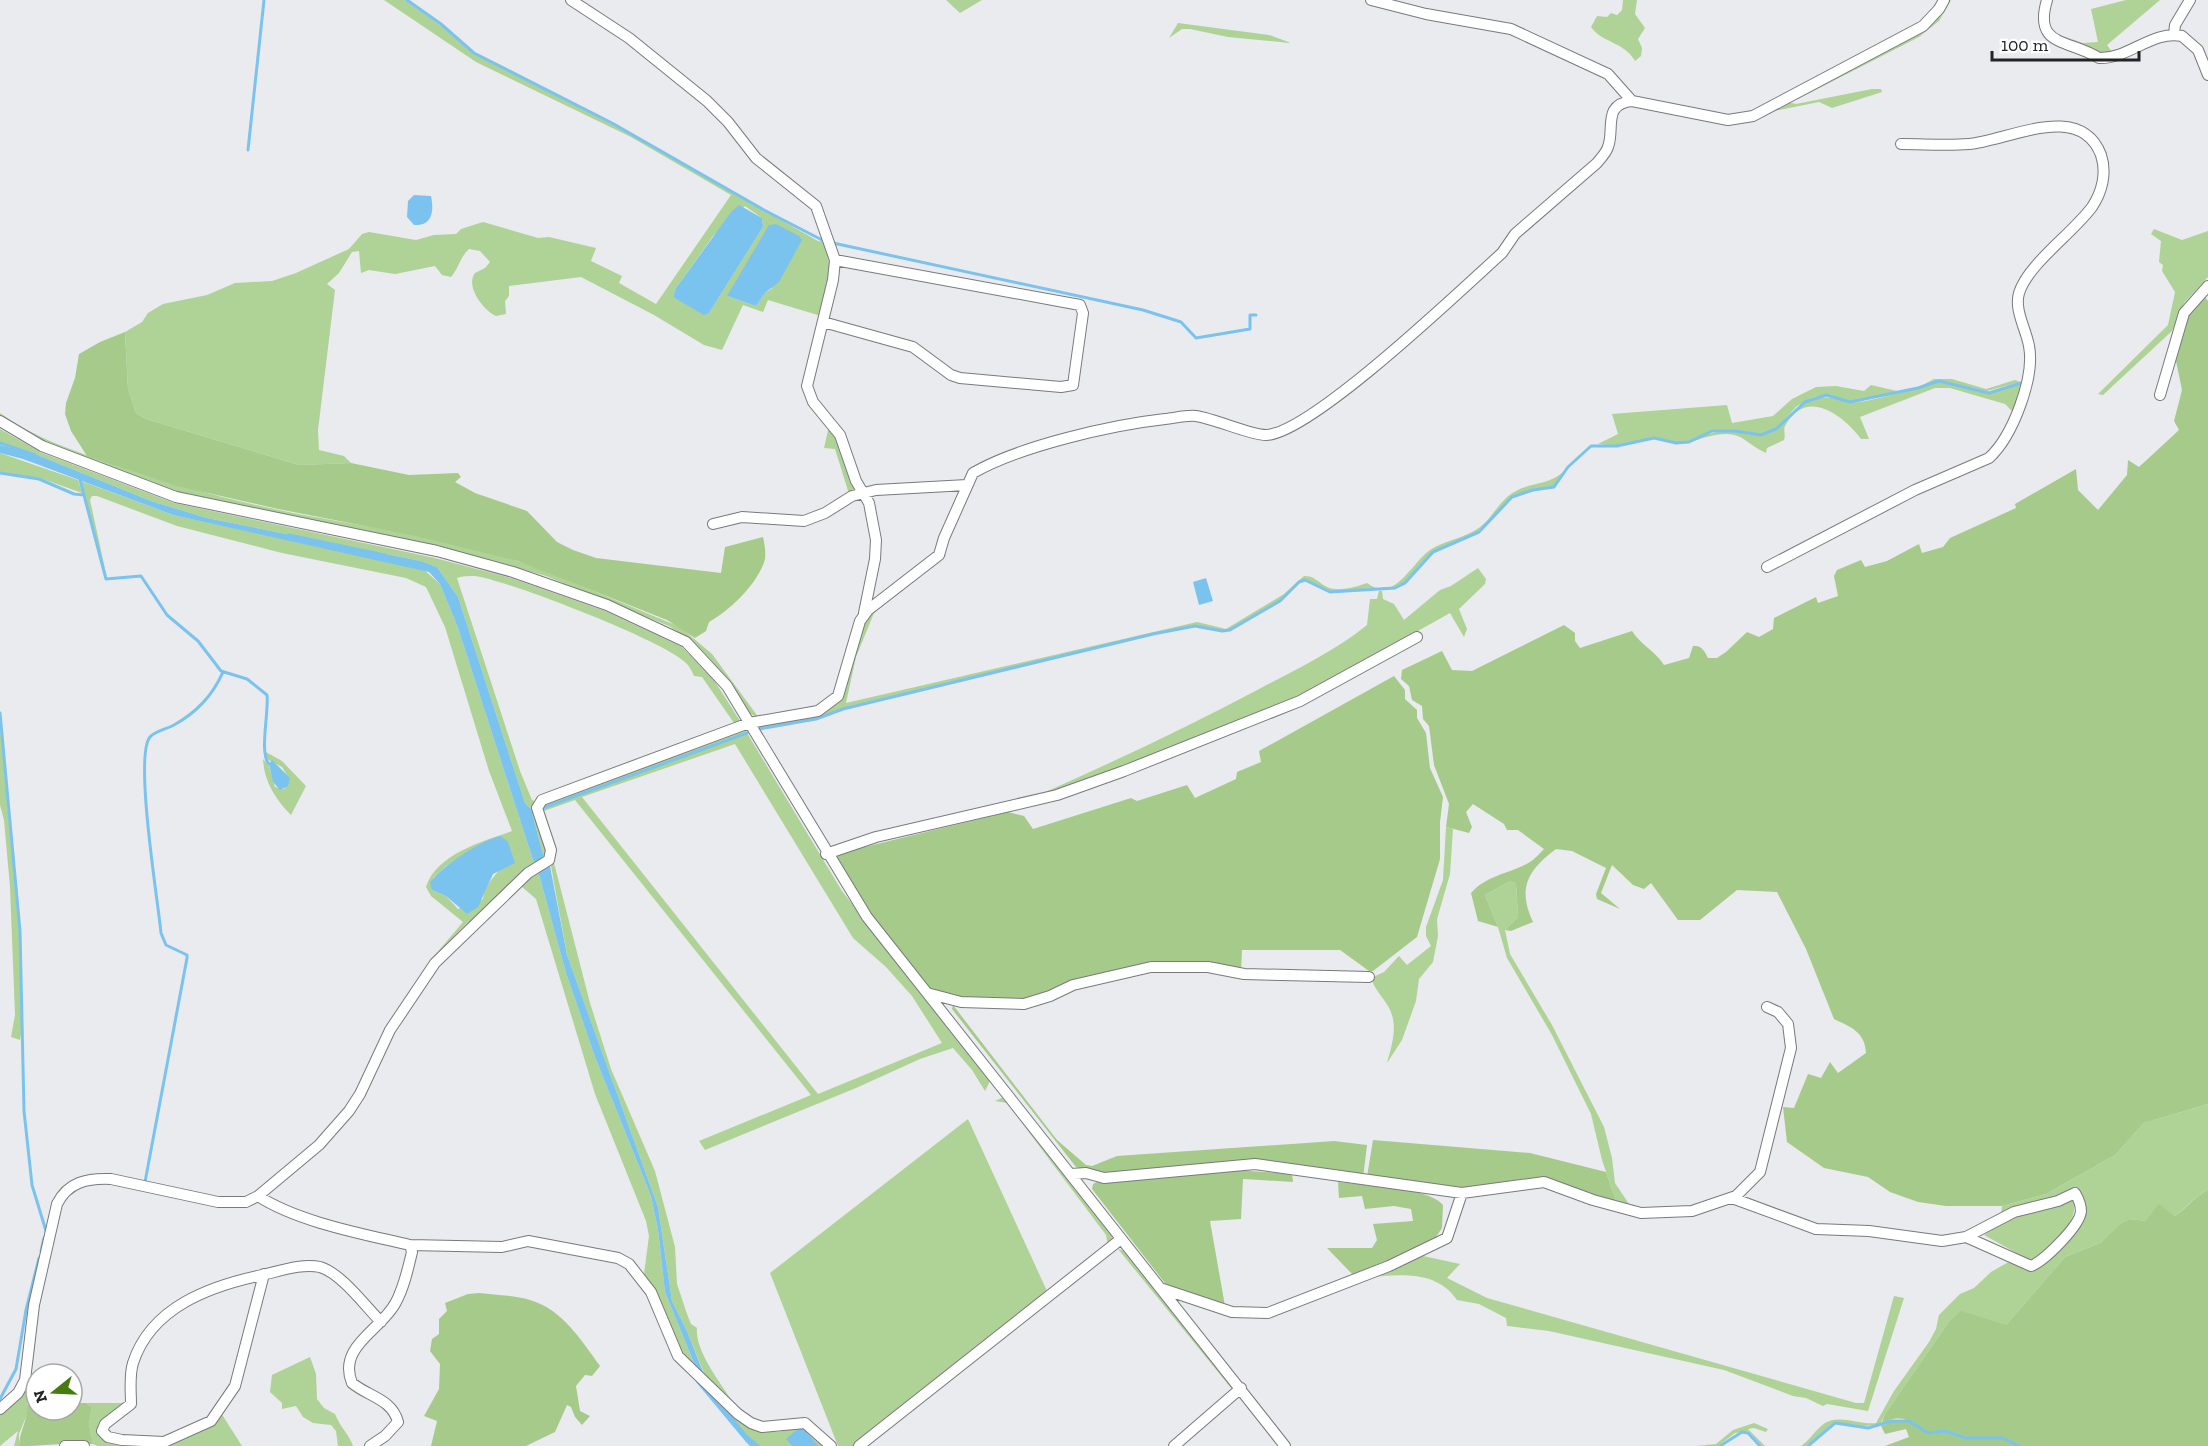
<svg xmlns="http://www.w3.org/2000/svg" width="2208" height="1446" viewBox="0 0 2208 1446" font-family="'Zilla Slab',serif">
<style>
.green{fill:#afd296;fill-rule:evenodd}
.forest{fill:#a6ca8a}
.water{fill:#7bc3ef}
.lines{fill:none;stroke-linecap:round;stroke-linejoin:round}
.stream{stroke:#7bc3ef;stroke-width:3}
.minor-casing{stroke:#787a7d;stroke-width:12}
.minor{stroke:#fff;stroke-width:10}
</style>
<rect width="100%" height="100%" fill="#e9ebef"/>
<!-- green -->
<path class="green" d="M384,0H405L450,32L474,53L612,124L818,241L826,242L830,271L821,316L768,300L763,312L743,305L722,350L704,345L654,315L581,277L509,286V296L505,301L506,314L496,316C483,310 465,286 475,273L485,268L490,262L480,251L469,249C460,257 459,268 451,277L442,275L435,266L395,274L369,270L361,273L359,251L352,252L339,273L327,284L335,290L318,430L319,450L344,456L351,463L299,465L146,419L136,413L128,389L125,332L142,322L148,313L163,304L207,295L235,283L272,281L296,273L349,249L362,234L369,232L416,240L434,235L456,234L461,229L483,222L538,238L549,237L596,248L591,261L622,276L619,283L656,304L731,195L631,137L476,62ZM745,206L762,218L763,227L709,313L673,297L676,288L713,236ZM773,288L766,292L756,306L727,296Z
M946,0H982L960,13Z
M1623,0H1637L1635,14L1645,28L1638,39L1642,48L1641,56L1635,61C1625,42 1602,43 1591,27L1597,16L1607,17L1611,13L1617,15L1622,10Z
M1947,0H1951L1939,21L1919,37L1798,99H1794L1910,37Z
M2126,0H2160L2107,45L2114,55L2105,56L2057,37L2059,35L2083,43L2098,42L2091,9Z
M1178,23L1269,35L1291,43L1228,37L1190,29H1182L1169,38Z
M1872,89H1881L1882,92L1832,108L1819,102L1774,111L1788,102L1796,104Z
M2154,229L2182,240L2208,231V277L2184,303L2172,331L2103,395L2098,394L2168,325L2175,292L2162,271L2163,265L2159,262L2161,241L2151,234Z
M1934,379H1952L1986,389L2015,380L2020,382L1987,391L1939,380L1917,388Z
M1939,381L1989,393L2023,382L2013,412L2005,404L1950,388H1935L1860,417L1869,439H1861C1843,415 1806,387 1785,426C1783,430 1786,435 1784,440L1767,448L1766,453C1757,449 1750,443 1742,438C1728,429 1705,437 1691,442C1706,433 1722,429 1739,432C1746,434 1754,436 1762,435C1784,432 1793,405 1814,399C1830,393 1843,404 1859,402C1886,398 1913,388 1939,381Z
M1871,385L1897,391L1860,400L1850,401L1826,395L1814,397L1797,406L1776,428L1761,434L1735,430L1712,431L1689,442H1676L1654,437L1617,446L1598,444L1618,434L1612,414L1727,405L1732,423L1773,416L1792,399L1816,387L1836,386L1864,391Z
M0,413C36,439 75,451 116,465C169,484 223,498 279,510C366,528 457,537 541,569L680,627L712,654L759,718C736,710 725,675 709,658C697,645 683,635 669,626L546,576L508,565L181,495L70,455L0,418Z
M829,426L837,439L858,490L849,494L835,449L824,448Z
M0,429L40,452L174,503L435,558L511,578L605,611L682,647L714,680L740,721L734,723L702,677L694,676C692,672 690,667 687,664C668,642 507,580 475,576C468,576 463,576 457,578L520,771L532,800L536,802L547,853L544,858L531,809L525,803L458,597L437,567L421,561L207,518L151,501L35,454L0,445Z
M0,453L78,480L82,493L40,478L0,472Z
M1563,472L1554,486L1533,489L1512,497L1478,531L1433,551L1405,582L1395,587L1330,591L1305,579L1298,582L1280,600L1230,629L1222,631L1195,625L1152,634L843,708L816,719L759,728L830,846L827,845L755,726L828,708L866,616L939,558L947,555L874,613L856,657L846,703L1197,622L1226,629L1284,594L1304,576C1314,576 1317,581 1325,586C1337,593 1356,587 1367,583C1395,604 1411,563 1430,550C1445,540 1466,538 1480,527C1494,516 1500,499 1516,491C1532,482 1549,485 1563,472Z
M81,481L173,515L422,568L440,584L458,628L534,863L477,917L466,924L430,961L463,922L431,896L426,887C436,854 484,841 512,831L489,771L445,627L426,587L406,578L282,553L177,526L97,496H92L90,500L107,578ZM488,841L508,842C513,867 486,875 483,899L458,909L446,896L432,890L433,878L446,866Z
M1478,568L1486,579L1485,584L1459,609L1467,629L1464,637L1450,613L1295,700L1055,793L1034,797C1111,763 1186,728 1261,688C1297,669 1335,651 1367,625L1370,599H1377L1379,591H1382L1383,599L1394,604L1404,620L1440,590L1451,586Z
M0,725L19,931L22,1028L20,1040L11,1037L15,1015L10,887L4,820L0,805Z
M744,728L842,891L990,1081L985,1091L972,1070L953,1048L920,1059L856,1088L705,1150L699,1141L811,1095L575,800L541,812V806ZM737,736L738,737L585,792ZM735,744L853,938L886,967L912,996L942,1043L818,1094L582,797Z
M264,751L282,761L306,786L291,815C276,800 264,782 263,759L269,766L275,787L284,789L288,777L282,767L265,758Z
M1446,827L1453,829L1450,874L1437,919L1438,936L1433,962L1419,979L1416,1001L1402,1040L1387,1063C1392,1044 1399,1025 1388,1006C1382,996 1375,990 1371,978L1384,972L1399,956L1407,965L1431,946L1426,936V927L1443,880Z
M553,859L590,1003L611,1069L655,1171L675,1247L677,1284L687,1314L691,1324L697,1328C694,1352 727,1391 739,1412L706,1378L687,1331L672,1301L658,1207L567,955L551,866Z
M538,871L566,973L595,1057L651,1196L658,1230L665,1292L696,1368L679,1354L653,1287L644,1274L649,1236L646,1221L595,1094L536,899L521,886Z
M1510,881L1516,884L1518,917L1505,930L1510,954L1552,1025L1604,1127L1612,1158L1615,1183L1631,1207L1617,1203L1602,1160L1591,1114L1552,1035L1507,958L1498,927L1485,895Z
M1004,1097L1113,1236L1108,1246L1106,1235L1007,1103L995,1101Z
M2208,1104V1190C2195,1196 2186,1208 2175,1216L2159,1205L2145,1221L2130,1219L2121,1223L2100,1243L2065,1257L2006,1325L1948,1323L1885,1414L1880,1425L1862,1426L1834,1422L1806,1446H1801C1810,1440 1816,1429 1825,1423C1839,1414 1860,1425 1876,1423L1894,1391L1929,1342L1936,1329L1939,1315L1960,1294L1974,1288L1991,1272L2012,1260L2032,1267L2081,1222L2080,1194L2001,1215L2002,1206L2046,1194L2115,1155L2144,1123Z
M968,1119L1047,1291H1050L856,1446H838L770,1273Z
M2074,1198C2079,1226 2051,1245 2031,1261L1984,1235L2016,1214Z
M1118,1249L1125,1251L1230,1382L1231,1388Z
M1423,1256L1460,1264L1447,1278L1487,1298L1856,1403H1864L1894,1296L1904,1298L1868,1411L1827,1404L1823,1406L1806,1398L1793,1396L1724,1370L1549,1331L1507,1326L1506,1318L1479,1304L1457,1300C1438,1271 1402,1274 1371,1277Z
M310,1357L316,1374L317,1399L324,1408L335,1414C340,1427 349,1434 353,1446H338L336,1431L331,1425L313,1423L303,1417L296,1406L282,1409V1403L270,1392L272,1375Z
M26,1383L28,1412L19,1434V1446H14L18,1431L0,1446V1413Z
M717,1397L756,1430L778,1432L804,1426L824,1446H819L801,1426L787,1439L792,1446H761L747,1436Z
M86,1403H128L98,1432L164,1445L221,1413L242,1446H98L93,1444L89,1424L92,1407Z
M1754,1423L1768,1429L1766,1432L1754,1428L1748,1429L1765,1446H1762L1748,1431L1735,1433L1718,1446H1696L1716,1444L1733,1430Z"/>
<!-- forest -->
<path class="forest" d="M2203,295L2208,301V1104L2144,1123L2115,1155L2046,1194L2002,1206H1946L1918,1202L1890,1192L1868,1177L1824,1168L1787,1142L1783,1107L1794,1108L1808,1074L1821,1078L1830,1062L1838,1073L1866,1053C1865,1032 1851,1027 1834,1019L1806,949L1777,892L1737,890L1700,920H1678L1651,883L1644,889L1633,885L1612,865L1601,893L1620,909L1597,899L1596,894L1606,868L1572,851L1556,849C1528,870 1517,888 1533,922L1511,931L1505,930L1518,917L1516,884L1510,881L1485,895L1498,927L1478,921L1471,893C1488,874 1510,874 1530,862C1535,859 1540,853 1544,849L1518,830H1507L1504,824L1473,804L1466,812L1472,827L1469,833L1446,827L1449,804L1434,765L1429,726L1423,719L1422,706L1412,700L1409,686L1401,679L1402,670L1442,651L1452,670L1472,671L1564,625L1575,633V641L1580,648L1632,631C1641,645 1655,651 1664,665L1689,658L1693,646C1702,645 1705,652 1708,658H1717L1726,652L1747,632L1759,637L1773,629L1774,618L1816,597L1818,603L1838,596L1834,576L1837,570L1861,560L1865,567L1887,561L1919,544L1922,553L1943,547L1950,538L2016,508L2015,504L2076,469L2078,490L2098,510L2127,475L2128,460L2139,467L2179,430L2174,421L2182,390L2176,361L2178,341L2182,325Z
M125,332L128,389L136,413L146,419L299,465L351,463L409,475L458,473L461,477L455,482L475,493L527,511L557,542L573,550L596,558L721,573L725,547L763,537C765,546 767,557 763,565C754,587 729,611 709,622L706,631L695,638L667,620L518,561L416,536L278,509L177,486L87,456L71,431L65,414L66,403L75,378L79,354L100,342Z
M1394,676L1405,690V699L1417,710V718L1426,733L1430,768L1443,797L1440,822V859L1417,937L1373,971H1369L1340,950H1242L1241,971L1168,965L1028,1000L957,999L931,992L878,925L836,857L844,852L1008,812L1024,816L1033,829L1131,798L1137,801L1187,785L1195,798L1236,779L1237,772L1261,762L1259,751Z
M953,1005L1057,1140L1086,1165L1092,1166L1117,1156L1334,1141L1367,1145L1363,1178L1254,1162L1103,1175L1076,1167L952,1009Z
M1373,1140L1530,1153L1606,1172L1617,1203L1555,1182L1469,1188L1367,1177Z
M1234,1170L1292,1174L1293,1182L1243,1179L1241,1219L1210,1221L1225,1306L1168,1287L1092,1189L1093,1184L1101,1180Z
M1338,1182C1361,1185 1429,1187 1443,1205L1442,1228L1434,1240L1354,1276L1327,1248H1372L1377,1240L1373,1224L1413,1221L1411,1209L1394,1206L1365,1209L1362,1196L1339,1198Z
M2208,1190V1446H2020L2003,1437H1967L1945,1430L1928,1433C1914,1422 1899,1411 1881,1425L1885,1414L1948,1323L1961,1311L2006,1325L2065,1257L2100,1243L2121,1223L2130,1219L2145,1221L2159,1204L2175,1216C2187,1208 2195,1196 2208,1190Z
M479,1293C495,1295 514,1295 530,1300C562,1309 582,1341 600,1366L592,1376L585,1375L576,1386L580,1411L590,1416L582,1425L575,1417L571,1407L567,1405L555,1432L526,1446H431L437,1421L424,1416L439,1389L440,1364L430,1351L432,1339L439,1334V1319L447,1311L445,1303L468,1294Z
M72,1403H86L92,1407L89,1424L93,1444C68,1442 45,1446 19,1446C19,1432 29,1418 27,1405L36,1404V1410H72Z
M1909,1421L1928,1434L1945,1432L1966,1438H2003L2018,1446H1885L1909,1437L1906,1429L1885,1434L1881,1426L1892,1422Z"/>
<!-- water -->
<path class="water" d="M414,195L431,196C434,210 433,226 414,225L407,217L408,201Z
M739,205L762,218L763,227L709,313L704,315L673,297L676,288L731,212Z
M776,224L799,236L802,240L779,282L766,292L756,306L727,296L769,225Z
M0,445L35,454L151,501L207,518L421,561L437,567L458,597L525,803L531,809L544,858L534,863L458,628L440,584L429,572L173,515L23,459L0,453Z
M1206,578L1213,601L1199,605L1193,582Z
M272,760L290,778L288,786L280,790L273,782L269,764Z
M501,836L508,842L515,863L493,874L478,907L467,914L446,896L432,890L430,883C440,867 483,839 501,836Z
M550,866L567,955L658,1207L672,1301L687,1331L709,1387L747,1435L761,1446H750L746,1442L696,1382V1368L665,1292L658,1230L651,1196L595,1057L566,973L538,871Z
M801,1426L819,1446H792L786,1439Z"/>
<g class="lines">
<!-- stream -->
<path class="stream" d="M407,0L441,24L474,53L612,123L764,210L824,241
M248,150L264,0
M833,243L1143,310L1181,322L1196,338L1250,329V315H1256
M0,443L35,455
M0,473L39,479L74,494L84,495
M80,480L106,579L141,576L167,615L198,641L221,671L247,679L267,695C269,712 259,754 269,764
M289,535L385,555
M0,713L20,931L24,1111L32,1185L46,1231
M759,729L816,719L843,709L1153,634L1195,626L1222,631L1230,630L1280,601L1299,582L1305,580L1330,592L1395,588L1405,583L1433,552L1479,532L1512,497L1533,490L1554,487L1568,467L1591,446H1617L1654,438L1676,443L1689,442L1712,431H1735L1761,435L1776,429L1805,402L1826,395L1850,402L1918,388L1939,381L1989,393L2021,383
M540,809L747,733
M145,1182L187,958V955L166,945L161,933C158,901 134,756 150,737C155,731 167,729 174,725C197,712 212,696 223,672
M41,1251L44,1238
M0,1399L16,1369L26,1310L39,1258
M1720,1446L1742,1432L1748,1433L1760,1446
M1808,1446L1835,1423L1868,1428L1892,1421H1909L1928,1433L1945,1431L1966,1438H2003L2019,1446"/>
<defs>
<path id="minor" d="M571,0L629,38L707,101L728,122L756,158L816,206L835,260L833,280L807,386L813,402L840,435L856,481L869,503L876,540L875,559L864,613
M1371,0L1426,14L1511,29L1608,74L1632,101
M2047,0C2033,47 2068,39 2099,58C2129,59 2152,30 2182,36L2198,50L2208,75
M2174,34L2175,25L2190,0
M823,322L913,347L951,375L960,378L1061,387L1073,385L1083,313L1080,305L835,260
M2160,395L2184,313L2208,286
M0,421L42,446L176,497L437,551L513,572L607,605L686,642L727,686L867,917L1285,1446
M713,524L742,517L804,521L825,513L852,496L876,490L967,485
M1767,567L1915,490L1989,458C2013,436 2035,377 2029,346C2026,329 2014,310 2019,293C2028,264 2072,234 2092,207C2102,192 2107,173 2101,155C2080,100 2007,141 1969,144C1947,146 1924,144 1901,144
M826,854L876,837L1057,795L1124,771L1300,701L1417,637
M927,993L961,1002L1024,1004L1050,996L1073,985L1151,967H1208L1244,974L1369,977
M1071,1174L1086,1173L1104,1178L1255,1164L1462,1193L1544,1182L1593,1200L1641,1213L1692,1211L1736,1196L1760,1172L1791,1048L1788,1024L1778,1012L1767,1007
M258,1196C298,1222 363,1234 410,1245L412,1252C408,1269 404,1287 396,1302C382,1330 337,1346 352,1383C369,1397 392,1399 398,1422L385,1436L370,1446
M1732,1198L1816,1229L1869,1231L1942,1241L1966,1237L2014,1212L2058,1201L2075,1193C2078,1198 2081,1206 2081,1211C2080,1226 2044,1261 2031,1266L1966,1237
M410,1245L502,1247L528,1241L618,1258L629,1264L651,1292L678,1356L738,1414L751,1423L762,1427L805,1423L831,1446
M264,1274L235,1386L211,1421L164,1442L122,1440L108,1437L102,1431L105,1424L131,1404C131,1391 129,1376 133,1363C151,1307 210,1286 262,1275C280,1271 302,1263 320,1267C341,1273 366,1307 381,1322
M1163,1289L1232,1312L1268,1313L1389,1266L1447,1238L1462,1193
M0,1409L18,1393L25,1380L34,1305L57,1204C68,1182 87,1178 111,1179L218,1202H246L258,1196L319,1145L349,1111L360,1094L390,1030L435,963L528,873L549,860L551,850L537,808L542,800L749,723L818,711L838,696L860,621L868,610L939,555L944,538L973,473C1020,446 1111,425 1165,419C1175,418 1186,415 1196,416C1216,419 1250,435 1266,435C1311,434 1463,288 1502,253L1515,234L1597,163C1601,158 1606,153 1608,147C1615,129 1602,104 1632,101L1728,120L1753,116L1923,26L1939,9L1944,0
M65,1446H84
M859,1446L1121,1239
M1174,1446L1241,1388"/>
</defs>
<!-- minor casing -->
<use href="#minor" class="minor-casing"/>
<!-- minor -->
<use href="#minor" class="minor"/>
</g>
<!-- north arrow -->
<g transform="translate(54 1392) rotate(252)"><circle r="28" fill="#ffffff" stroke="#a7a7a7" stroke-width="1.5"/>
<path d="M0-4.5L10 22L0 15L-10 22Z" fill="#467b0e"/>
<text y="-9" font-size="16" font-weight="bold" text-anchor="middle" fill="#222324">N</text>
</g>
<!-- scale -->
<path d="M1992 51v9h147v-9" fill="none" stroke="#222324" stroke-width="3"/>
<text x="2001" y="51" font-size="18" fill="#222324" stroke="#ffffff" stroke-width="4.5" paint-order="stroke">100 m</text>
</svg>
